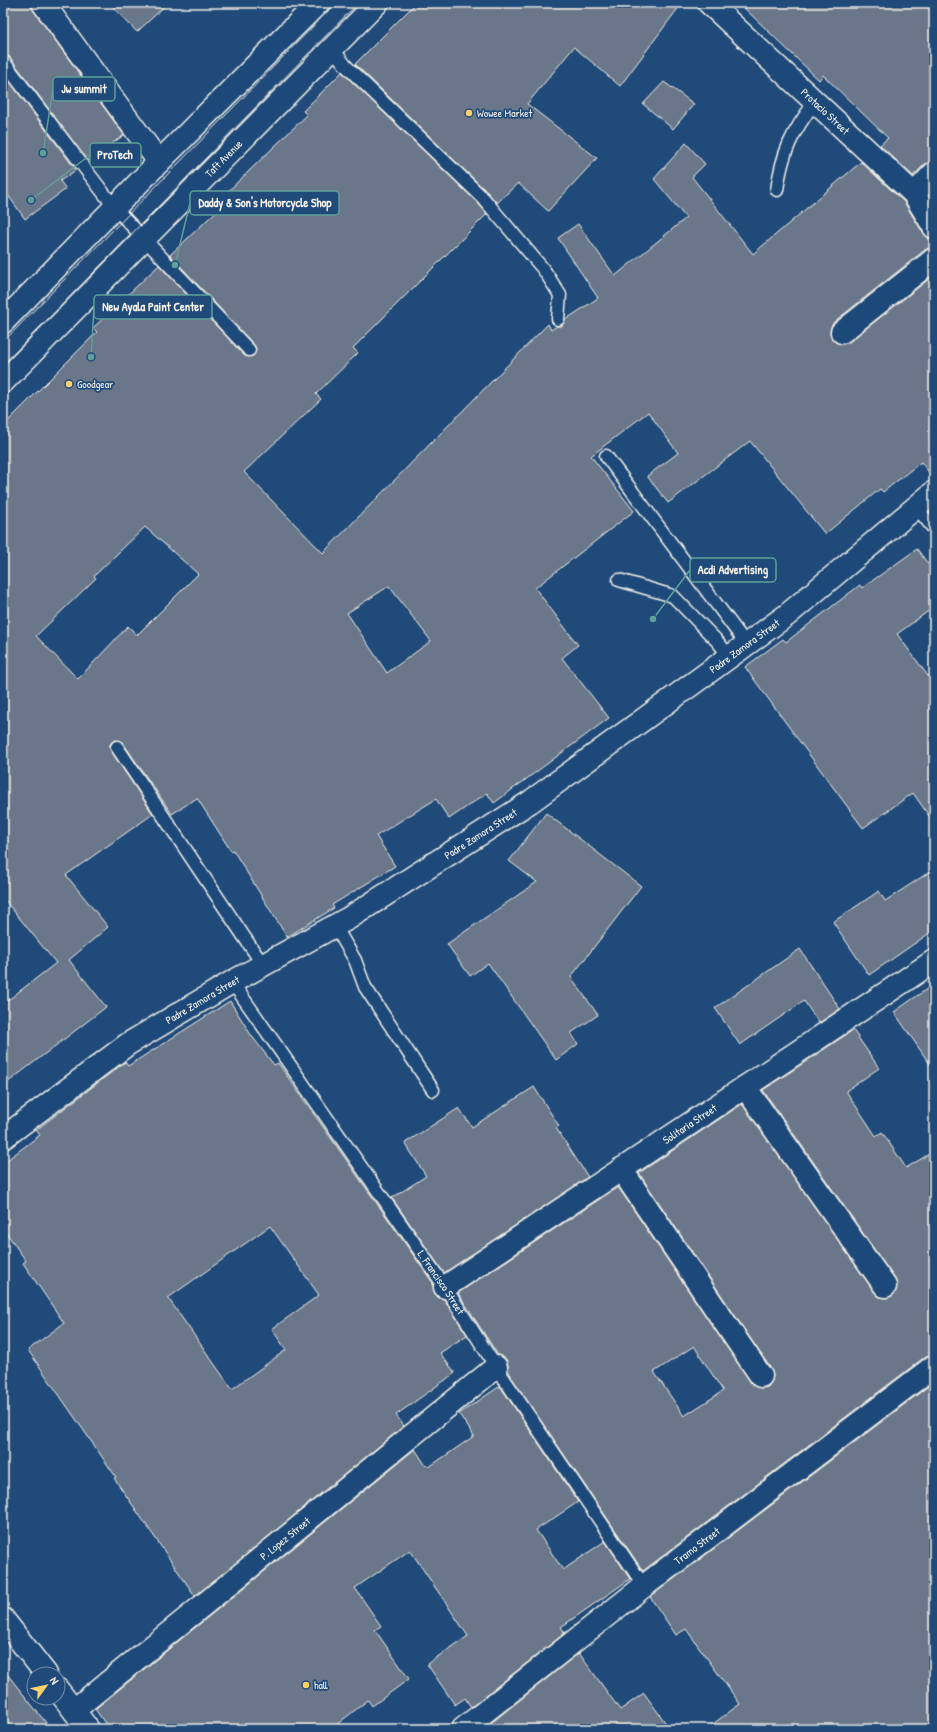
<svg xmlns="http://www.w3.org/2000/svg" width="937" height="1732" viewBox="0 0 937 1732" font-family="'Patrick Hand',sans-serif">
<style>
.building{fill:#6a7689;stroke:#f4f1e8;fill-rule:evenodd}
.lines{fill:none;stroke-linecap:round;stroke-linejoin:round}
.lane-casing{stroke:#f4f1e8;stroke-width:15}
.street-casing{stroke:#f4f1e8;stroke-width:25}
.secondary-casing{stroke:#f4f1e8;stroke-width:25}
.primary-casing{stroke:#f4f1e8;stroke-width:25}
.lane{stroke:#1f4a7a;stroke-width:12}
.street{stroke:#1f4a7a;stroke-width:22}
.secondary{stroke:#1f4a7a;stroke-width:22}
.primary{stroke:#1f4a7a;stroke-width:22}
.tram{stroke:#f4f1e8;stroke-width:1}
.poi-dot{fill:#ffd166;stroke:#1f4a7a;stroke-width:1.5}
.labels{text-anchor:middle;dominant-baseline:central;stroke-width:3.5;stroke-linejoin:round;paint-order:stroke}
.street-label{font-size:11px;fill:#f4f1e8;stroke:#1f4a7a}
.poi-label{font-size:11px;fill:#f4f1e8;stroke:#1f4a7a;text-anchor:start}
.leader{fill:none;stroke:#5fa199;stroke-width:1.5}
.callout-dot{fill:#5fa199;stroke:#1f4a7a;stroke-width:1.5}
.callout{fill:#1f4a7a;stroke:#5fa199;stroke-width:1.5}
.callout-label{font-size:12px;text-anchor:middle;font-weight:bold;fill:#f4f1e8}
</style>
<rect width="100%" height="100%" fill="#1f4a7a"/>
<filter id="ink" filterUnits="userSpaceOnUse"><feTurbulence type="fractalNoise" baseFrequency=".025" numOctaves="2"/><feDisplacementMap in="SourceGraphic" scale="8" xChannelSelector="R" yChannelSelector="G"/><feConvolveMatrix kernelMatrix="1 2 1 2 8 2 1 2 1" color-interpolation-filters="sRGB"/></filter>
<g filter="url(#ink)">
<!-- building -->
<path class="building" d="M3,3H31L33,10L124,135L88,161L9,56L3,54Z
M109,3H168L137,32Z
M416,3H682L620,86L574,47L527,104L597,158L548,211L518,183L497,203L488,193L355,64Z
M739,3H934V161L925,164L913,176L880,145L888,138L823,75L819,80Z
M342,72L478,203L487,214L353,348L358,353L316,394L321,399L244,472L323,553L548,324L551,330L557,326H562L565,320L598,298L558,238L578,224L615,276L686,218L654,179L686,143L705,164L692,177L753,254L861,162L904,202L923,233L928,238L934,239V247L926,249L834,322L831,327L830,333L832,339L837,343L843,344L849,342L934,275V479L921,462L883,492L880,489L825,534L750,441L668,503L647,476L678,453L648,412L591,456L634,511L535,588L578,645L562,658L609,718L494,803L487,793L449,819L436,799L376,836L395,866L332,905L334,908L287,937L233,850L231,851L197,798L172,814L123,743L120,740L113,741L110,744L111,751L153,814L66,875L108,927L69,960L106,1007L3,1086V1004L56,963L3,898V426L97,332L93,328L159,265L244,355L250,357L254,355L256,349L254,345L170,255L224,204L220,199L307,115L303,111ZM145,527L198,574L137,635L128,626L78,679L36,636L96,578L94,576ZM389,586L431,641L387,673L347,613Z
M3,73L76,170L60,181L66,189L25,219L3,188Z
M664,82L694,104L673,129L643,104Z
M917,549L934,572V607L897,634L934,684V823L913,793L863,828L745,667L783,639L786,642L860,585L862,588Z
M546,813L641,886L571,977L598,1015L571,1033L578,1044L556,1060L488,963L470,976L447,944L537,882L509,861Z
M934,869V930L869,975L833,922L879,891L885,901Z
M800,949L840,1009L819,1023L804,1001L740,1045L715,1008Z
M934,984V1070L894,1012Z
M230,1001L251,1035L274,1065L278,1063L433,1283V1288L435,1294L439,1298L444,1299L467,1335L440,1353L455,1373L396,1415L404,1426L195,1596L114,1478L116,1477L28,1350L64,1323L23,1263L26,1261L3,1228V1163L40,1135L36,1130L125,1062L128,1066ZM270,1226L319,1295L272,1329L286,1350L232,1389L168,1298Z
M853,1030L879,1068L846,1091L876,1136L882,1132L906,1168L934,1151V1354L926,1356L643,1571L512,1378L508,1369V1365L506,1359L498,1355L458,1293L618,1187L751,1383L756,1387L762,1388L768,1387L772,1381L773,1375L771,1369L639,1173L742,1104L875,1293L880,1297L886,1298L892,1296L896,1291L897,1284L895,1279L763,1090ZM694,1346L723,1391L684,1416L654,1372Z
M534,1087L559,1126L556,1128L588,1177L444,1273L392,1198L426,1176L405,1143L459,1108L472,1127Z
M934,1382V1729H706L740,1704L686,1629L676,1635L650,1597Z
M500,1386L578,1502L536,1530L563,1570L605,1541L630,1579L561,1627L565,1633L471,1707L465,1698L455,1705L427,1664L468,1636L410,1550L355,1588L381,1626L375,1630L409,1679L372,1706L368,1700L331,1729H109L95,1709L415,1449L426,1466L427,1465L429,1467L474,1436L459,1414Z
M579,1653L620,1710L644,1693L670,1729H487L486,1727Z
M3,1669L51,1729H3Z"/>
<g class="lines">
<defs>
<g id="lane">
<path d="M332,48L346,66L483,198L544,270L560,295L558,319"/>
<path d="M3,61L115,208L249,350"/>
<path d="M777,190C782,152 793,131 815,102"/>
<path d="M606,456L747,645"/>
<path d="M916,507L934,529"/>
<path d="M619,580L673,596L717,641L730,657"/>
<path d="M117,747L263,965"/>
<path d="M335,926L355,960L365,987L433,1090"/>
<path id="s1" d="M232,982L445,1287L496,1367L644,1586"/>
</g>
<g id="street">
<path d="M43,3L159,162"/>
<path d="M914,194L934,173"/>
<path d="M842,332L934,259"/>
<path d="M745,1087L885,1286"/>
<path d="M621,1169L761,1376"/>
<path id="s2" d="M445,1287L934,961"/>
<path d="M3,1619L46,1674"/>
<path d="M58,1690L88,1729"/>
<path id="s3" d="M74,1710L496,1367"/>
<path id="s4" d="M463,1729L644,1586L934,1366"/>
</g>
<g id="secondary">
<path id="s5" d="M709,3L914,194L934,227"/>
<path id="s6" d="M3,1138L128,1044L232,982L349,918L530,802L787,615L934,492"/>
</g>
<g id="primary">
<path d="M3,322L159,162L318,3"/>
<path id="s7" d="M3,382L377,3"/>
</g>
</defs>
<!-- lane casing -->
<use href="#lane" class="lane-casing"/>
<!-- street casing -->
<use href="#street" class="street-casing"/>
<!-- secondary casing -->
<use href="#secondary" class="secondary-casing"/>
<!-- primary casing -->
<use href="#primary" class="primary-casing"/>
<!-- lane -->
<use href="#lane" class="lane"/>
<!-- street -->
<use href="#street" class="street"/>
<!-- secondary -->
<use href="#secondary" class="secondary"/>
<!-- primary -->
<use href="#primary" class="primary"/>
<!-- tram -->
<path class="tram" d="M3,342L336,3
M3,365L358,3"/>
</g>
</g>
<!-- markers -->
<g class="poi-dot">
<circle cx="469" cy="113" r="4"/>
<circle cx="69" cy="384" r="4"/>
<circle cx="306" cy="1685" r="4"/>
</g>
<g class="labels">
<!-- street labels -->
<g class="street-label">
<text stroke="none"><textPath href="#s5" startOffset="159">Protacio Street</textPath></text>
<text stroke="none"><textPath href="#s7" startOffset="314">Taft Avenue</textPath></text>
<text stroke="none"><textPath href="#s6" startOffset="891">Padre Zamora Street</textPath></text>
<text stroke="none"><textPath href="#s6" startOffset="567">Padre Zamora Street</textPath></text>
<text stroke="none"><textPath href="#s6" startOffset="243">Padre Zamora Street</textPath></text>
<text stroke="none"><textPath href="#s2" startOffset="294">Solitaria Street</textPath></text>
<text stroke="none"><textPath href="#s1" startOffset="366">L. Francisco Street</textPath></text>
<text stroke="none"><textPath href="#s3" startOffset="272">P. Lopez Street</textPath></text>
<text stroke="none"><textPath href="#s4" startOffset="297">Tramo Street</textPath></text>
</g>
<!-- poi labels -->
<g class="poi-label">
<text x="477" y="113">Wowee Market</text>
<text x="77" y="384">Goodgear</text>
<text x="314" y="1685">hall</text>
</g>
</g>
<!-- callouts -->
<path class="leader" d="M43 153L53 89M31 200L90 155M175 265L190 203M91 357L94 307M653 619L690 570"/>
<g class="callout-dot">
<circle cx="43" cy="153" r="4"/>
<circle cx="31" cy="200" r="4"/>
<circle cx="175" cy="265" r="4"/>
<circle cx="91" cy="357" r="4"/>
<circle cx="653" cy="619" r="4"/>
</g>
<g class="callout">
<rect x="53" y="77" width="62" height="24" rx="4"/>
<rect x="90" y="143" width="51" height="24" rx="4"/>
<rect x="190" y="191" width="149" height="24" rx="4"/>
<rect x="94" y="295" width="118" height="24" rx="4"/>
<rect x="690" y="558" width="86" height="24" rx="4"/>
</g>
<g class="callout-label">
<text x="84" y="93">Jw summit</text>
<text x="115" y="159">ProTech</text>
<text x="265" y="207">Daddy &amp; Son's Motorcycle Shop</text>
<text x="153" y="311">New Ayala Paint Center</text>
<text x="733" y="574">Acdi Advertising</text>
</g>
<!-- margin -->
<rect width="937" height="1732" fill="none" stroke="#1f4a7a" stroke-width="16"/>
<rect x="8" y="8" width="921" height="1716" fill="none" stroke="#f4f1e8" stroke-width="1.5" filter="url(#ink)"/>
<!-- north arrow -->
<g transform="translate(46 1686) rotate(57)"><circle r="19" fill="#1f4a7a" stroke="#748da6"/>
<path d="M0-3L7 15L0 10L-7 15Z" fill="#ffd166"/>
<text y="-6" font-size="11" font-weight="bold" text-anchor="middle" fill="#f4f1e8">N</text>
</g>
</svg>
